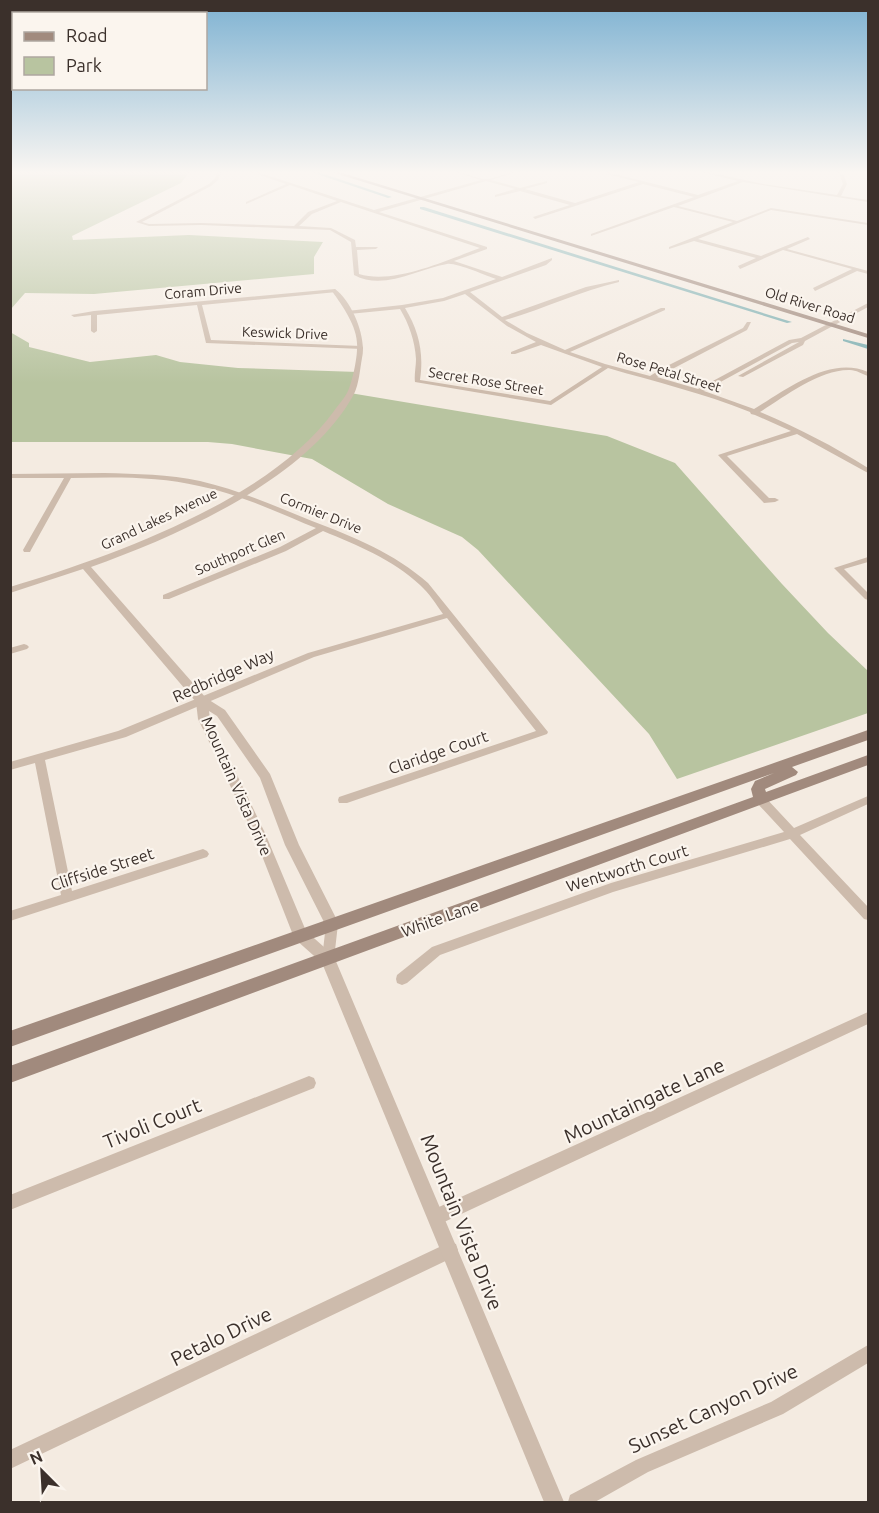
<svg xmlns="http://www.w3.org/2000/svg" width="879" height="1513" viewBox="0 0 879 1513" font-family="Ubuntu,sans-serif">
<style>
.green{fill:#b8c4a0}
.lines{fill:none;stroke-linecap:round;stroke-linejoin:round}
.canal{fill:#7fb0b2;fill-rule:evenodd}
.minor{fill:#cdbbac;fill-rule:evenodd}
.tertiary{fill:#cdbbac;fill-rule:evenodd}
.secondary{fill:#a18a7d;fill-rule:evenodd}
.labels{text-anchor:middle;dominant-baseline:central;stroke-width:4.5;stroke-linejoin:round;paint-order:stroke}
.far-street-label{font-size:14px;fill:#3b302b;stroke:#fbf5ee}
.street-label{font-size:16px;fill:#3b302b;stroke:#fbf5ee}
.near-street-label{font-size:20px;fill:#3b302b;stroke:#fbf5ee}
</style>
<rect width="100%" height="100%" fill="#f4ebe1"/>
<!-- green -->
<path class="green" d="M11,171H190L181,183L72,236L73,240L189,235L323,242L314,257V274L94,294L25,293L11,309Z
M10,332L29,343V347L90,362L156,355L180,362L238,368L358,372L350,393L607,436L675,463L782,584L828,633L868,671V713L677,779L649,734L478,550L462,537L388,504L312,459L232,444L208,442H11Z"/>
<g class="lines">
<!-- canal -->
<path class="canal" d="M308,171H315L392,197L388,198Z
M420,207H424L792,322L787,323L420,209Z
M843,339L868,345V349L843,341Z"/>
<!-- minor -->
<path class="minor" d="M218,171H222L218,180L211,186L142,222L149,224L201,223L294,226L308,212L337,201L290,185L246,204V202L286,184L248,171H254L374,210L481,180L452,171C464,171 475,179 486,179C497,179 508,171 520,171L491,180L520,188L547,181V183L525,189L575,203L639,182L606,174L607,172L698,195L738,181L696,171H704L763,184L837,195L843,184L839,173L818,171H842L847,184L841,196L868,200V202L743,182L678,206L737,221L771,208L868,223V225L771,210L698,239L761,256L808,237L810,239L787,249L868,271V274L857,271L815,291L813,288L852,269L783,250L740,269L738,266L756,258L694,241L669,249V247L733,222L674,207L591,236V234L694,197L643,184L535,219L533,217L570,205L520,191L495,197V195L515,189L486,181L379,212L487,247V249L454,261L502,277L552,258V260L546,265L470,292L502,317L586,287L619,280V282C580,291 544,309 505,320L527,333L565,350L661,308H665V310L570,352L605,364L650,376L663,368L743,328L747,322H751L747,330L657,377L698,389L789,340L801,338L868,303V307L805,341L803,345L743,377L738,376L799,342L792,343L704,391L754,409C786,390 830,355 868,372V376C862,374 856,370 850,370C820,369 784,397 760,412C798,428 833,446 868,468V473L797,434L727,456L769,498H775L779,500L775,502L764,503L718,455L791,431L755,415L751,414L750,412C703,393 656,382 608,368L551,405L415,382C414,375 416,367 416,359C415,341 409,324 400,309L349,314L347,313V311L402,305L443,298L496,279C487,276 455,262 447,264C417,269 384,291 354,275L351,242L330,230L201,225L149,226L136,222L209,184L215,178ZM341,202L480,248C447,260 394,285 359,274L357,250L376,249L378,247H356L355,240L331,228L299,226L312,214ZM465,294L507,326L536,342L511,352V354H515L541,345L602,367L550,401L420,380C424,353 419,331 405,308L444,301Z
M335,289L337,292L202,305L211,340L361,346L363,347V349L206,343L197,305L97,315V331L94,333L91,331V315L74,317L71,315L94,311Z
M104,473C136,474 169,474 200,481C239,490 275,506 312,521C354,537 394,553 428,583L548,732L547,734L347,803H339L338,800L339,797L536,731L447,618L314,657L126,737L45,760L72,891L203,849L207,851L209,854L207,857L10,921V911L61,895L35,763L10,770V762L118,731L308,653L443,614C436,604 429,593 420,585C392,559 357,545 323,531L286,551L169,599H163V595L280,547L316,528C278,513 240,494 199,486C158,476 114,477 71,478L31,550L30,552H24L23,550L64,478H10V474Z
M868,557V562L844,569L868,593V600L865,599L834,568Z
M24,644L27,645L29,647L27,649L10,654V648Z
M761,796L765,797L794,828L868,796V804L800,835L868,907V920L864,919L790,839L613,892L440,955L407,983L402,985L397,983L396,979L397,975L432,947L611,883L784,832L757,803L756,800L757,797Z
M332,919L336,920L338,924L334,959L332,963L328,964L324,963L322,959L326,924L328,920Z
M868,1012V1024L442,1223L436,1225L430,1223L428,1217L430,1211Z
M309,1076L314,1078L316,1083L314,1088L10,1210V1195Z
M450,1242L456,1244L458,1250L456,1256L10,1469V1450Z
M868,1345V1363L783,1414L648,1472L595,1502H568L570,1495L636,1460L771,1402Z"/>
<!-- tertiary -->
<path class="tertiary" d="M335,289C352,301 367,338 362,358C360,369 359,384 354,394C308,479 178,536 91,567L206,698L225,710L270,774L299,845L339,924L337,928L332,930L327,928L285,845L260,778L217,716L209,711L210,719L265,833L306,931L333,955L335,959L564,1502H544L322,963L295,939L293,935L253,833L198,719L196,702L83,569L10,593V587C113,556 270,500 334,411C338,405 344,399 347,393C352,384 357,359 357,349C359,328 343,307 332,291Z"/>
<!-- secondary -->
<path class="secondary" d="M328,171H336L868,334V338Z
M868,730V740L792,767L798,772L796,775L765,789L766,792L868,755V765L10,1083V1066L753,797L751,789L755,781L774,773L10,1047V1031Z"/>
</g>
<!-- sky -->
<linearGradient id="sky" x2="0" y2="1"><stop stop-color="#7eb2d2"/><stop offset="0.45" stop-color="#faf6f2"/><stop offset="1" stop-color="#faf6f2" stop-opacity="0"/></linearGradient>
<rect width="879" height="383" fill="url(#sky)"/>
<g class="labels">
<!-- far-street labels -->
<g class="far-street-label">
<text transform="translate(203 291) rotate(-5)">Coram Drive</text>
<text transform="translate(810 305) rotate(17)">Old River Road</text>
<text transform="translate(285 333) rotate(2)">Keswick Drive</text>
<text transform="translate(669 372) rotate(17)">Rose Petal Street</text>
<text transform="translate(486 381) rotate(9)">Secret Rose Street</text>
<text transform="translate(321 513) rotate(22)">Cormier Drive</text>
<text transform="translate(159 519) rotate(-25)">Grand Lakes Avenue</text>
<text transform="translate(240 552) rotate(-23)">Southport Glen</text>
</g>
<!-- street labels -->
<g class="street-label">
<text transform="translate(223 675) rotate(-24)">Redbridge Way</text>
<text transform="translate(438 752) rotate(-19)">Claridge Court</text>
<text transform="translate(237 786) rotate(66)">Mountain Vista Drive</text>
<text transform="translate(627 868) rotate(-17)">Wentworth Court</text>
<text transform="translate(102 869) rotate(-18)">Cliffside Street</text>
<text transform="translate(440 918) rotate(-20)">White Lane</text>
</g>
<!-- near-street labels -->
<g class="near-street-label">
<text transform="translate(644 1100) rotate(-25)">Mountaingate Lane</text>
<text transform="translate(152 1123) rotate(-22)">Tivoli Court</text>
<text transform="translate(462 1222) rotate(68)">Mountain Vista Drive</text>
<text transform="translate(221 1336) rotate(-26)">Petalo Drive</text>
<text transform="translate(713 1408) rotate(-25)">Sunset Canyon Drive</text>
</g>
</g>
<!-- border -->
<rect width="879" height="1513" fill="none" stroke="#3b302b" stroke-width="24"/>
<!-- legend -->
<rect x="12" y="12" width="195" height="78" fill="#fbf5ee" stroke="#aea6a0" stroke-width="1.5"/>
<rect x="24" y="32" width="30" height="9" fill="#a18a7d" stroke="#aea6a0" stroke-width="1.5"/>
<text x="66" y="42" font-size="18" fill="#3b302b">Road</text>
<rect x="24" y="57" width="30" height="18" fill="#b8c4a0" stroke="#aea6a0" stroke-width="1.5"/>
<text x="66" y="72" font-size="18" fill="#3b302b">Park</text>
<!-- north arrow -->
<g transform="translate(42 1471) rotate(336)" stroke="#fbf5ee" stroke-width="4.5" paint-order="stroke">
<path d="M0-4.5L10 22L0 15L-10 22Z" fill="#3b302b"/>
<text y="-9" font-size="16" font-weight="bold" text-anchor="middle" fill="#3b302b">N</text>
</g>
</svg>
